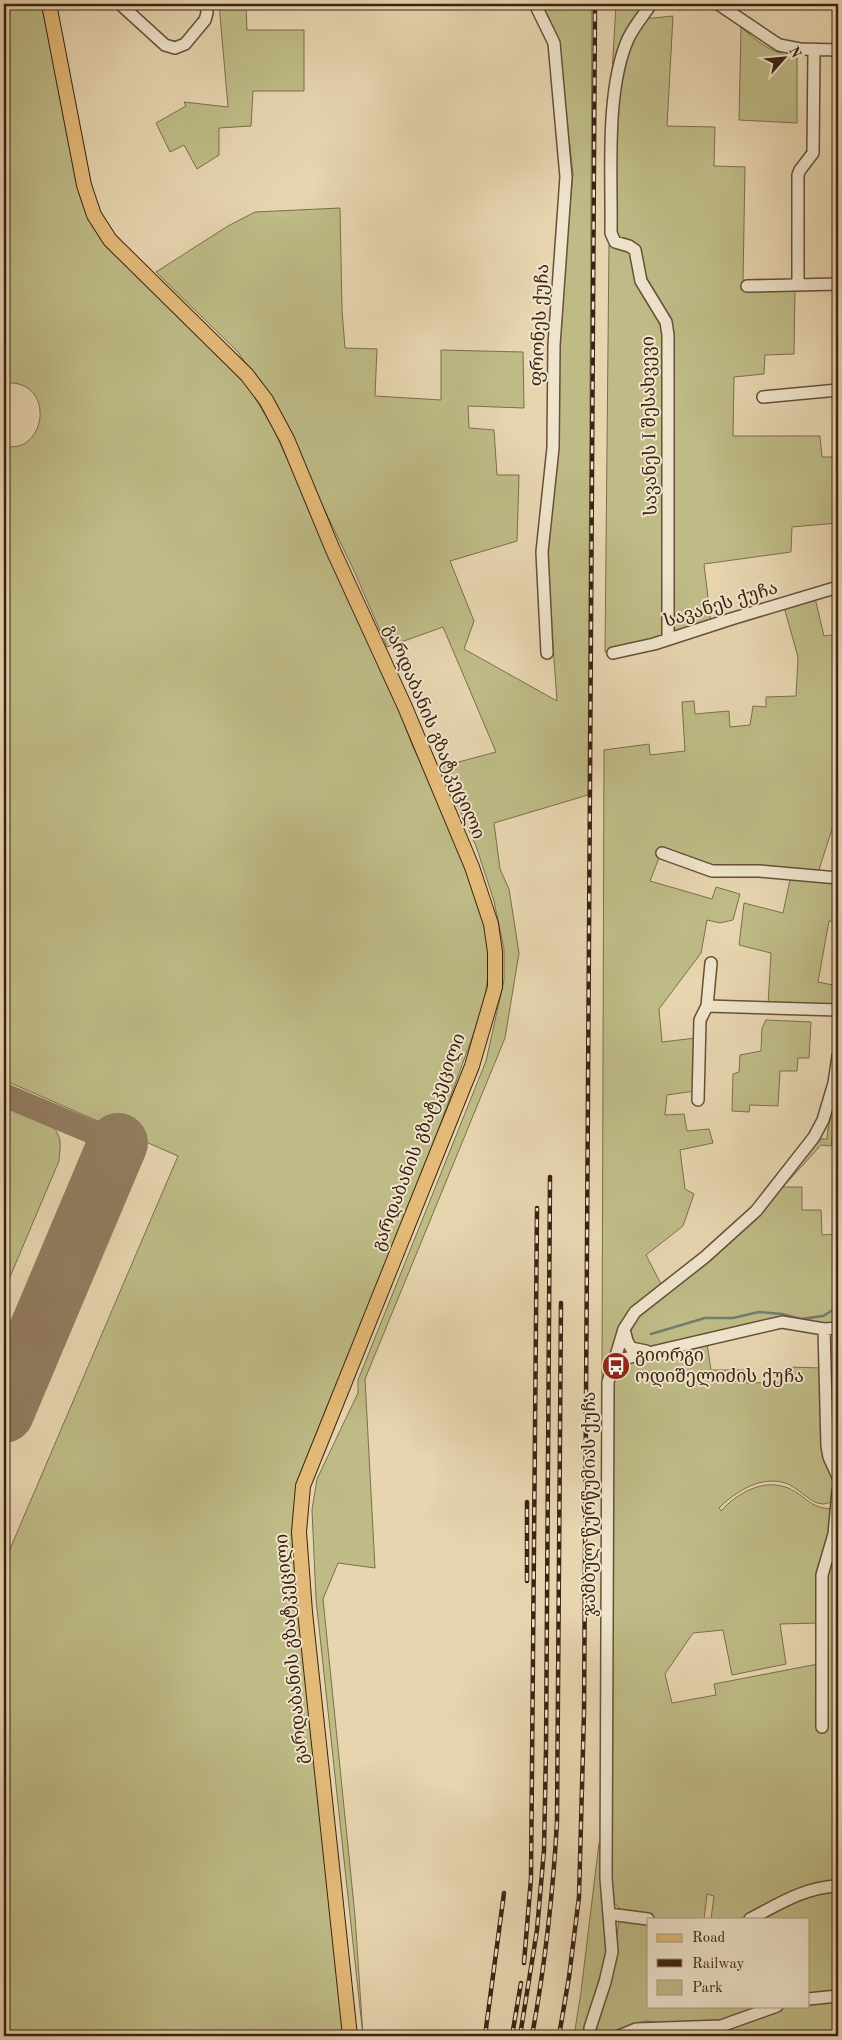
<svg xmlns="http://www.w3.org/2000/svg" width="842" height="2040" viewBox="0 0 842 2040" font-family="'Old Standard TT','Noto Serif Georgian',serif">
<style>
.green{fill:#bebb86;stroke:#7d6e4b}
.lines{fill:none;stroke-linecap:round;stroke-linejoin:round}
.stream{stroke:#737c71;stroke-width:2.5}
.taxiway{stroke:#927c60;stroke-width:24}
.runway{stroke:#927c60;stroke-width:60}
.minor-casing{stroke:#674f38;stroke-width:14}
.major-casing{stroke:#3c2210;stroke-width:16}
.minor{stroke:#efe4cc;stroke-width:11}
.major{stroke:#e4ba78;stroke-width:14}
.rail-casing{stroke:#3c2210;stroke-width:4.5}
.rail{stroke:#efe4cc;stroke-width:2.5;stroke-dasharray:8;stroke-linecap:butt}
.labels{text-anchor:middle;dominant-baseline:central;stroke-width:4;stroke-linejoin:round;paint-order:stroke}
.street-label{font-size:18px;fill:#3c2210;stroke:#efe4cc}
.poi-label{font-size:18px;fill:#3c2210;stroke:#efe4cc;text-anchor:start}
</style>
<rect width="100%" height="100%" fill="#e7d5b0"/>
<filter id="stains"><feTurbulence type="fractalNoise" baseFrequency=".004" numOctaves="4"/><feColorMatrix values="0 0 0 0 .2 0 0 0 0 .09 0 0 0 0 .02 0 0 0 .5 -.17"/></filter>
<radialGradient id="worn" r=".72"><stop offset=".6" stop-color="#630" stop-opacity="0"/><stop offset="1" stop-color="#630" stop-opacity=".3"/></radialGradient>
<!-- green -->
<path class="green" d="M4,4H41L88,218L249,388L273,428L386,677L413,747L436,793L470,876L486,926L490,963L483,1008L399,1237L297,1503L346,2036H4V1563L178,1156L4,1080V446C47,456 57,378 4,383Z
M219,4H246L247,30H304V91H253L251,126L219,128V155L197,169L184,145L170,152L156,123L186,106L184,102L228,107Z
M570,4H592L588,795L494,823L500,869L509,889L519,953L505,1038L365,1379L375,1568L338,1563L323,1599L355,1916L363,2036L316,1599L312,1510L317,1479L358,1393V1380L486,1061L504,980V949L494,901L476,846L440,767L496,752L443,627L387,647L356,575L274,405L238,352L156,272L228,226L255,212L340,208L342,310L345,348L377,349L375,396L441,400V350L523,352L524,408L468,406L469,428L494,430L497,475H519L517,541L450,561L474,621L464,649L557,701L546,548L553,471L566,244L573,174L558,40L543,5Z
M616,4H647L637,18L610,108Z
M673,16L667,126L715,127L714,166L745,167L743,283L795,288L794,354L765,355L764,374L734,377L733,436H820L822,457H838V523L792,527L791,552L704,564L711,623L672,636L671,330L643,279L640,255L615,234L614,126L626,55L644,19Z
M741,27C757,42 775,55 797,57V123L739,120Z
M609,245L628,248L665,323L666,638L605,652Z
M815,598L824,636L838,634V810L818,873L713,868L662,850L650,881L712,899L716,887L740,894L733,920L720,923L707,920L701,953L659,1009L662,1042L696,1038L695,1091L667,1095L665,1115L684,1114L687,1131L709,1129L713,1143L680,1150L685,1189L694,1194L683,1226L646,1255L662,1286L620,1329L602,1379L604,750L649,744L650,755L685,751L682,702L694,701L695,714L729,711L730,727L750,725L753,706L766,707V697L796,696L798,657L784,607Z
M791,875L838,883V922L829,921L818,982L838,986V1007L768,1005L771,953L739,945L744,903L783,913Z
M766,1020L811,1022L809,1058H798L797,1071H780L778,1106L750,1105L749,1112L732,1111L733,1074L739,1072L740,1055L761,1051L762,1028Z
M837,1086L838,1098L831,1146L821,1145L783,1187H802V1210H821L822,1235L838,1234V1358L827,1354L826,1333L784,1319L648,1347C617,1346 633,1328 641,1313L788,1178L821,1139H827L828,1129Z
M4,1102C23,1110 56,1117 60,1141C61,1147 59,1155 59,1161L4,1291Z
M707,1343L711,1370H744L746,1383L786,1382L787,1367L822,1368L825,1446L835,1476L836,1498C818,1515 804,1491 788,1484C763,1474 736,1491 719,1508L721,1511C737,1493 763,1478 788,1488C807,1496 808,1508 833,1509L835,1511L833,1533L820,1574V1623L780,1624L786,1664L732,1675L723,1630L693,1633L665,1674L672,1703L716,1695L714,1684L818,1664L820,1667L819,1728H823L824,1574L837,1533L838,1516V1882L816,1885L744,1919H711L714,1896L707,1894L704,1919C683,1919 630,1923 616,1905C612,1900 611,1893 610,1887L608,1657L611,1381L615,1371L623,1363Z
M828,1361L837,1365L838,1368V1460L836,1462L830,1451Z
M602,1841L607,1945L601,1974L586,2026V2036H574L581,1992L599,1843Z
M838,1889V1992L808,1993V1919H757L805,1896Z
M619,1920L648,1922V2006H764L721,2022L671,2024L647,2021L632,2024L610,2036H596L599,2010L612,1977Z
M838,1999V2036H627L635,2033L725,2029L783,2008L808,2006V2003Z"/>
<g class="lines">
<!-- stream -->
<path class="stream" d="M651,1334L705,1318H733L759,1312L782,1314L801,1319L823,1316L838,1307"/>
<!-- taxiway -->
<path class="taxiway" d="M4,1095L118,1143"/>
<!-- runway -->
<path class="runway" d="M4,1413L118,1143"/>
<defs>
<path id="minor" d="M120,4L165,45L175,48L185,44L205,20L207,13L206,4
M535,4L554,43L566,177L554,345L553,448L542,552L547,653
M651,4C643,16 634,26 628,39C605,91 612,176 611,233L615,242L629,246L635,250L641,281L666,322L668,335V639
M718,4L779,45L800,49L838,50
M798,285V175L800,170L813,153L814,50
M747,286L838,284
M763,397L838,390
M613,653L654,644L731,619L838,587
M662,853L712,871H760L838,878
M707,1006L838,1010
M698,1100L700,1020L707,1006L711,963
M624,1329L627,1341L631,1348L646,1351
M824,1329L827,1446L829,1457L838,1477
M614,1361L782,1322L824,1329L838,1328
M822,1727V1575L834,1534L838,1491
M609,1914L648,1919
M750,1919C779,1904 805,1887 838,1886
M808,1999L838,1996
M590,2036V2028L605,1982L612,1952L606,1878L608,1382L624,1329L635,1312L705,1257L756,1211L814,1137L823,1120L834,1083L838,1056
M619,2036L636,2029L721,2026L777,2006"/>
<path id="major" d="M49,4L84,185L94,215L110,240L247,375L266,400L287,439L333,550L405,707L472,867L491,924L495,952V987L472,1066L303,1486L299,1532L305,1612L350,2036"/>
</defs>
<!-- minor casing -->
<use href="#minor" class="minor-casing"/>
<!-- major casing -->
<use href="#major" class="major-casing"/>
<!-- minor -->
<use href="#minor" class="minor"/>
<!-- major -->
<use href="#major" class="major"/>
<defs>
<path id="rail" d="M527,1581V1502
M524,1963L531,1878L537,1208
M485,2036L504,1893
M512,2036L521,1983
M520,2036L537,1930L544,1850L546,1750L550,1177
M532,2036C545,1965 553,1894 557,1822L561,1303
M559,2036L569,1977L579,1897L584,1713L595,4"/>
</defs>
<!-- rail casing -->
<use href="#rail" class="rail-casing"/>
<!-- rail -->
<use href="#rail" class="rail"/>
</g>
<!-- icons -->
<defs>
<symbol id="bus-disc" viewBox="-11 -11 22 22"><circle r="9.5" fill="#8f2418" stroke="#efe4cc"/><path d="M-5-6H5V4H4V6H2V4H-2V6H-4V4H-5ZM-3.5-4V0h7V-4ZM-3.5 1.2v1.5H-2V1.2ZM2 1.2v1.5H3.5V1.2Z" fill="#fff"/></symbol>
</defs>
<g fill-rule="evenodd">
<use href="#bus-disc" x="600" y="1350" width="32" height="32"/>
</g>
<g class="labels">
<!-- street labels -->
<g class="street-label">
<text transform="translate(540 325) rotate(-87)">ფრონეს ქუჩა</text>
<text transform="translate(650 426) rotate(-91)">სავანეს I შესახვევი</text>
<text transform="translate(721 605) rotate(-17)">სავანეს ქუჩა</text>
<text transform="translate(434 732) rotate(67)">გარდაბანის გზატკეცილი</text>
<text transform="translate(419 1142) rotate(-69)">გარდაბანის გზატკეცილი</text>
<text transform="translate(590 1504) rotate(-90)">ჯამბულ წურწუმიას ქუჩა</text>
<text transform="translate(292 1649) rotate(-95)">გარდაბანის გზატკეცილი</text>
</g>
<!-- poi labels -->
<g class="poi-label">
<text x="635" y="1356">გიორგი<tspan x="635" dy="21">ოდიშელიძის ქუჩა</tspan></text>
</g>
</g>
<!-- margin -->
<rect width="842" height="2040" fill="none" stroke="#e7d5b0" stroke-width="20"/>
<rect x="5" y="5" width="832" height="2030" fill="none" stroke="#3c2210" stroke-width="2.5"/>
<rect x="10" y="10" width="822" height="2020" fill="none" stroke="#3c2210"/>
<!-- legend -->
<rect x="647" y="1918" width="162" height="90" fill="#efe4cc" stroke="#a79681"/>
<rect x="657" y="1934" width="25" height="8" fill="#e4ba78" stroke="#a79681"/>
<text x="692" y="1942" font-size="15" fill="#3c2210">Road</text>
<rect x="657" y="1959" width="25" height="8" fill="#3c2210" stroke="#a79681"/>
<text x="692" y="1968" font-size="15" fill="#3c2210">Railway</text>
<rect x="657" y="1980" width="25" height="15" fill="#bebb86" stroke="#a79681"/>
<text x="692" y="1992" font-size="15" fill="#3c2210">Park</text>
<!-- north arrow -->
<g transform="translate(784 58) rotate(63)" stroke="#efe4cc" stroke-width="4" paint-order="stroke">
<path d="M0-4L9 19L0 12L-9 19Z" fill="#3c2210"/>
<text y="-8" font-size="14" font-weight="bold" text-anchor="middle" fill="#3c2210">N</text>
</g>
<rect width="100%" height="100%" filter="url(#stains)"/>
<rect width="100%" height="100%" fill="url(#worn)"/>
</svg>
